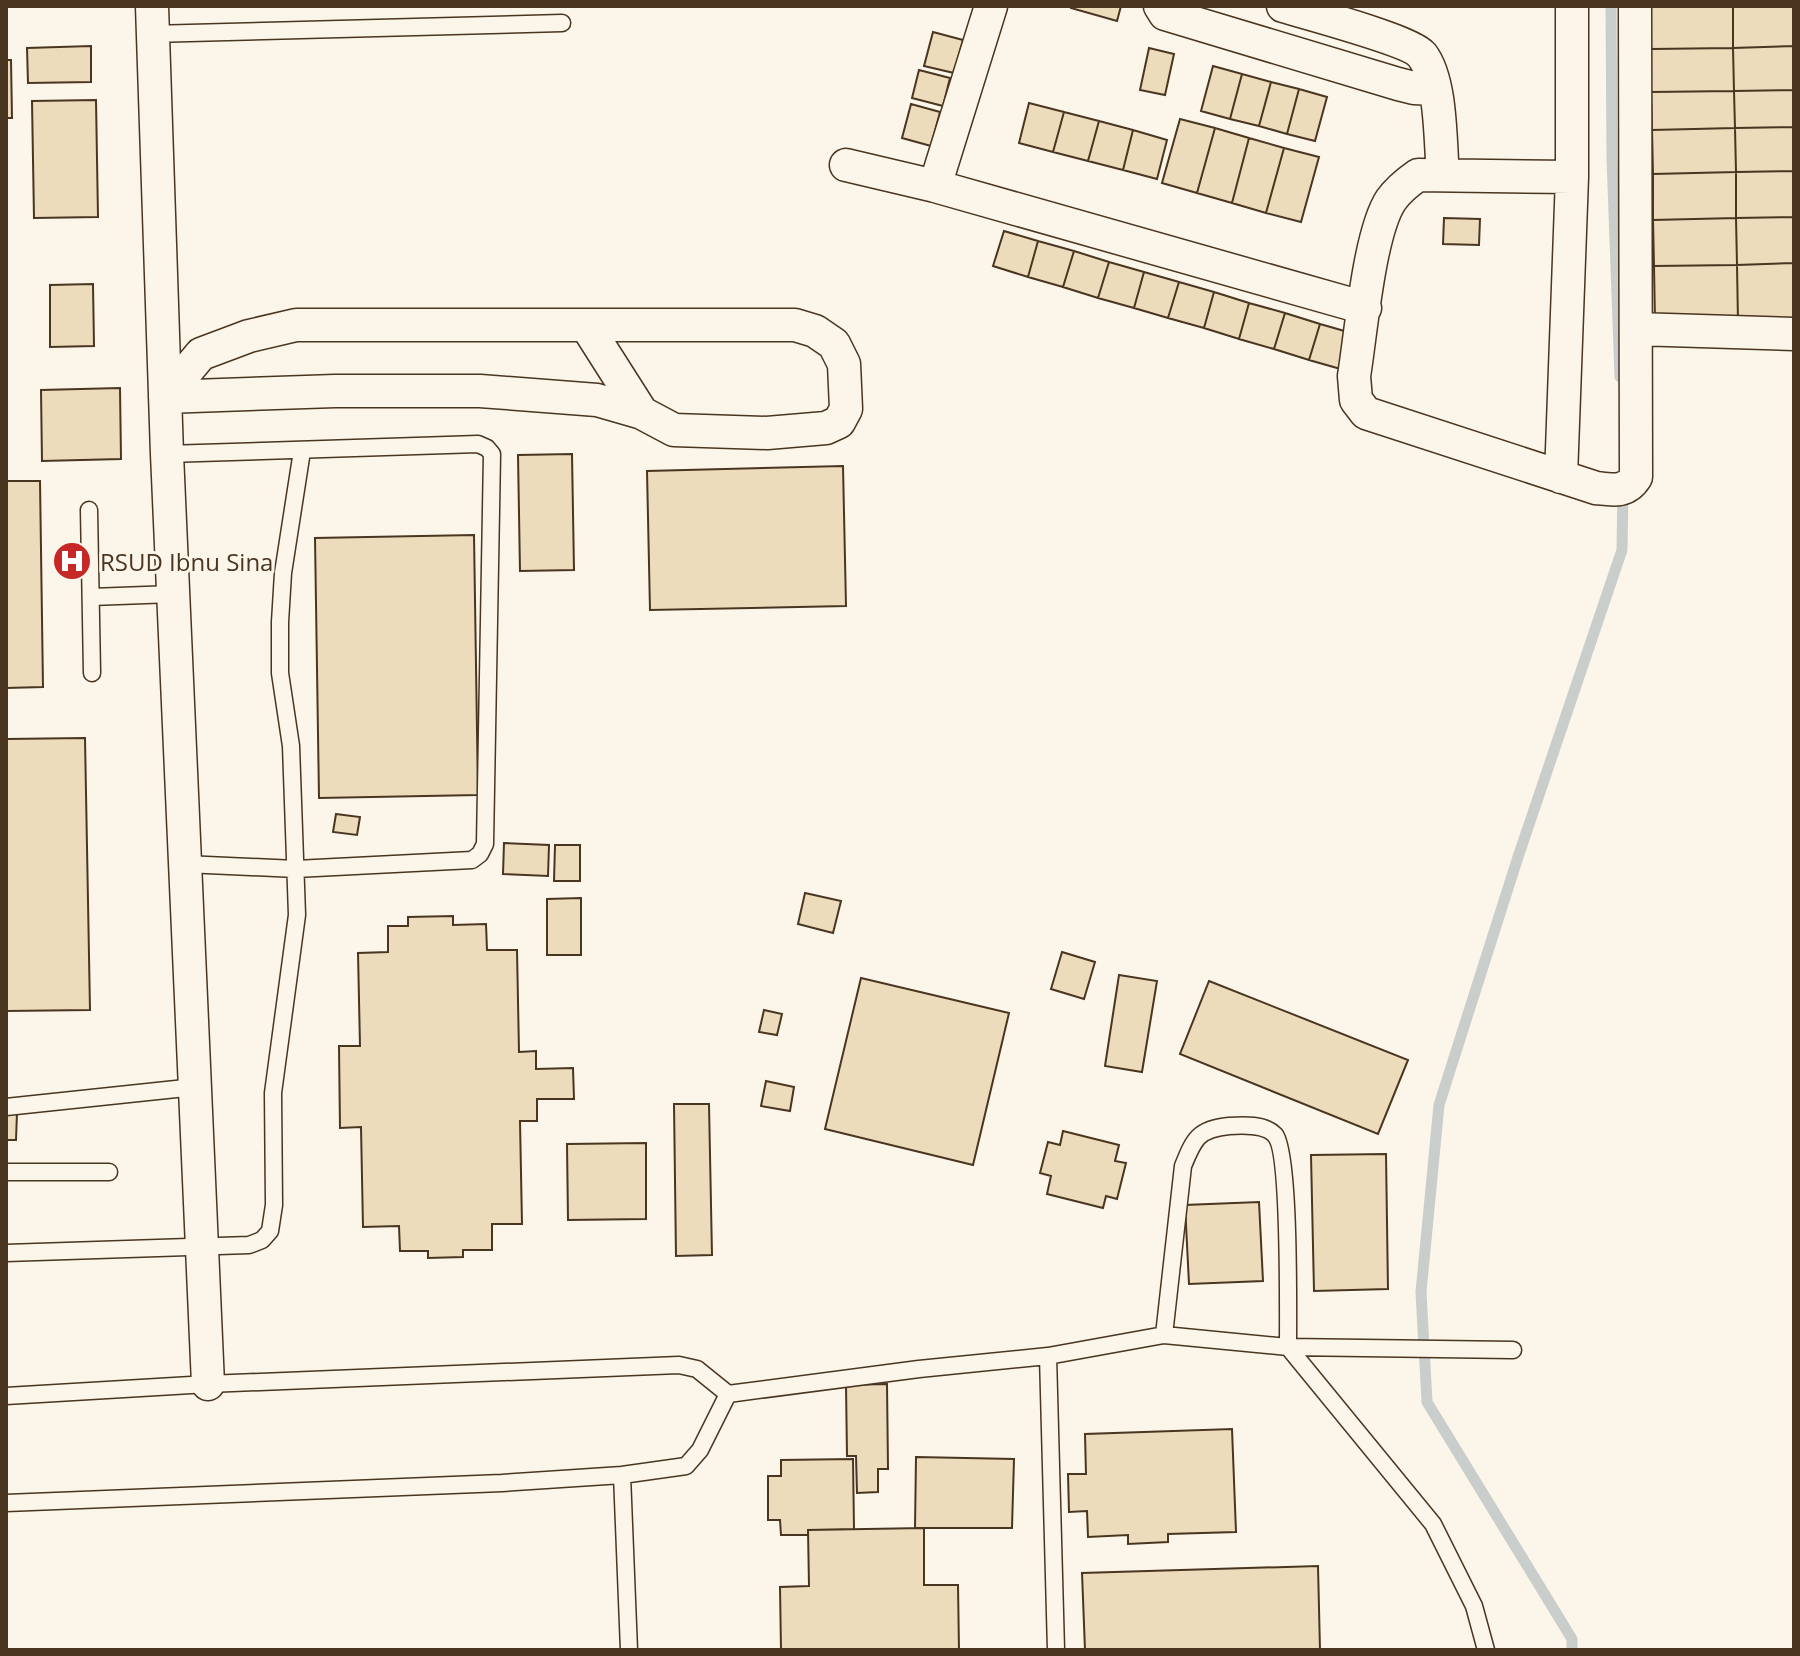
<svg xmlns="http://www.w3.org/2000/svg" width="1800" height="1656" viewBox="0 0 1800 1656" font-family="'Open Sans',sans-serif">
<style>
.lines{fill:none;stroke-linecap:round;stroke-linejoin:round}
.stream{stroke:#c9cecd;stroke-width:11}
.building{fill:#ecdcbc;stroke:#4a3520;stroke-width:2}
.service-casing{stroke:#4a3520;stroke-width:19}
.minor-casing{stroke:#4a3520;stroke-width:35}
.service{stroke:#fbf6e9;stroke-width:16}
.minor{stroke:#fbf6e9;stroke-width:32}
.labels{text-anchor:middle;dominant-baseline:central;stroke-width:6;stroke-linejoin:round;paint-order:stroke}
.poi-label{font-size:24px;fill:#4a3520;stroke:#fbf6e9;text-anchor:start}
</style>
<rect width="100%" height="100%" fill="#fbf6e9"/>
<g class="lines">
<!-- stream -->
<path class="stream" d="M1611,6L1612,158L1620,377
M1572,1650V1639L1427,1402L1421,1292L1439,1105L1518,857L1622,550L1623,490"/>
</g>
<!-- building -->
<path class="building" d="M1071,6H1121L1117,21L1071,8Z
M1650,6H1733V48L1651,49Z
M1733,6H1794V46L1733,48Z
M933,32L963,40L954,73L924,66Z
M91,46V82L28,83L27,48Z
M1794,46V90L1734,91L1733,48Z
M1149,48L1174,54L1165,95L1140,90Z
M1733,48L1734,91L1651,92V49Z
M6,60H11L12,118H6Z
M1213,66L1242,74L1230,119L1201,111Z
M919,70L950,78L943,106L912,98Z
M1242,74L1271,82L1259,126L1230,119Z
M1271,82L1299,89L1287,134L1259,126Z
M1299,89L1327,97L1315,141L1287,134Z
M1794,90V127L1735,128L1734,91Z
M1734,91L1735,128L1652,130L1651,92Z
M96,100L98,217L34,218L32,101Z
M1029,103L1064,112L1053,152L1019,143Z
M911,104L940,112L931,146L902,138Z
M1064,112L1099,121L1088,161L1053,152Z
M1180,119L1215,128L1197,193L1162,183Z
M1099,121L1133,130L1123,170L1088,161Z
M1794,127V171L1736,172L1735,128Z
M1215,128L1249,138L1232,203L1197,193Z
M1735,128L1736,172L1653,174L1652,130Z
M1133,130L1167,140L1157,179L1123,170Z
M1249,138L1284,148L1266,213L1232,203Z
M1284,148L1319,157L1301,222L1266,213Z
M1794,171V217L1736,218V172Z
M1736,172V218L1653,220V174Z
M1794,217V263L1737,265L1736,218Z
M1444,218L1480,219L1479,245L1443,244Z
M1736,218L1737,265L1654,266L1653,220Z
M1004,231L1038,241L1028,277L993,266Z
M1038,241L1074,251L1063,287L1028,277Z
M1074,251L1109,262L1098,298L1063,287Z
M1109,262L1144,272L1134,308L1098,298Z
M1794,263V321L1738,322L1737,265Z
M1737,265L1738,322L1655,323L1654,266Z
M1144,272L1179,282L1168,318L1134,308Z
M1179,282L1214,292L1204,328L1168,318Z
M93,284L94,346L50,347V285Z
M1214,292L1249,303L1239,339L1204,328Z
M1249,303L1285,313L1274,349L1239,339Z
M1285,313L1320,324L1309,360L1274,349Z
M1320,324L1355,334L1344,370L1309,360Z
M120,388L121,459L42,461L41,390Z
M572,454L574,570L520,571L518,455Z
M843,466L846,606L650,610L647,471Z
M6,481H40L43,687L6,688Z
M474,535L478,795L319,798L315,538Z
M85,738L90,1010L6,1011V739Z
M336,814L360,817L357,835L333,832Z
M504,843L549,845L548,876L503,874Z
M555,845H580V881H554Z
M805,893L841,901L833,933L798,924Z
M581,898V955H547V899Z
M453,916V925L486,924L487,950H517L519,1052L536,1051V1069L573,1068L574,1099H537V1121H520L522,1224H492V1250H463V1257L428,1258V1251H400L399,1226L363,1227L361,1127L340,1128L339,1046H360L358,953L388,952V926H408V917Z
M1062,952L1095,962L1084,999L1051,989Z
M1119,975L1157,981L1142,1072L1105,1066Z
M861,978L1009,1013L973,1165L825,1129Z
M1209,981L1408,1060L1378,1134L1180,1054Z
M764,1010L782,1014L777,1035L759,1032Z
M766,1081L794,1087L790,1111L761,1106Z
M674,1104H709L712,1255L676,1256Z
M6,1113H17L16,1140H6Z
M1063,1131L1119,1145L1115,1161L1126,1163L1117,1199L1106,1196L1103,1208L1047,1194L1051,1176L1040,1173L1048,1142L1060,1145Z
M646,1143V1219L568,1220L567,1144Z
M1386,1154L1388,1289L1314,1291L1311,1155Z
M1259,1202L1263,1281L1189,1284L1185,1205Z
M887,1384L888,1469H878V1492L857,1493L856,1456H847L846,1385Z
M1232,1429L1236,1532L1168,1534V1542L1128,1544V1535L1088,1537L1087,1511L1069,1512L1068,1474H1086L1085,1434Z
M916,1457L1014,1459L1012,1528H915Z
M853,1459L854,1529L808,1530V1535H781L780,1520H768V1476H781V1460Z
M924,1528V1585H958L959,1650H781L780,1587L809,1586L808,1530Z
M1318,1566L1320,1650H1085L1082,1573Z"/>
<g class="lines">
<defs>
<path id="service" d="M151,34L562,23
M167,454L478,444L487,448L492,454L485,844L480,854L472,860L296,869L185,864
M89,510L92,673
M91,597L173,594
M6,1107L195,1087
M6,1172H109
M6,1253L249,1245L262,1240L270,1231L274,1205L273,1093L297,915L291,746L280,673V622L283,573L302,451
M1164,1335L1183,1166C1194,1139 1198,1129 1229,1126C1243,1125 1265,1124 1275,1135C1290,1152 1288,1314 1288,1347L1513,1350
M1048,1356L1056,1650
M6,1396L208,1384L679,1365L697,1369L728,1394L919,1369L1048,1356L1164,1335L1288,1347L1433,1524L1474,1606L1486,1650
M622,1475L629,1650
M6,1503L502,1483L622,1475L686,1466L700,1450L728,1394"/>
<path id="minor" d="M152,6L167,454L208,1384
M991,6L935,186L1365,308
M1160,6L1165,14L1398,84L1414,88L1434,89
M1283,6C1307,13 1411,41 1422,55C1442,81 1440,143 1443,175
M846,165L935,186
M1572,177L1418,175C1408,182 1398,190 1391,200C1369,233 1361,334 1354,376L1356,400L1366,413L1596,488C1613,490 1626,493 1636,477L1635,6
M296,325H795L815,331L834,344L844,364L846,409L839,422L826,428L767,433L674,430L642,413L597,400L480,391H335L165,397L201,354L249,336Z
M586,325L642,413
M1636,329L1794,334
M1561,477L1572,177V6"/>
</defs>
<!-- service casing -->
<use href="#service" class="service-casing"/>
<!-- minor casing -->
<use href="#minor" class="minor-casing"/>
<!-- service -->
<use href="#service" class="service"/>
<!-- minor -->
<use href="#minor" class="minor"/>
</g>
<!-- icons -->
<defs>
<symbol id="hospital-disc" viewBox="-11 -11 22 22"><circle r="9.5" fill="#c62828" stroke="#fbf6e9"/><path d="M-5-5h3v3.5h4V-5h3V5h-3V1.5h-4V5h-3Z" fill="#fff"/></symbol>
</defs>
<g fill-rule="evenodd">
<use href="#hospital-disc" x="50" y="539" width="44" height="44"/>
</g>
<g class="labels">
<!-- poi labels -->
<g class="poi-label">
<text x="100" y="561">RSUD Ibnu Sina</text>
</g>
</g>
<!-- border -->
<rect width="1800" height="1656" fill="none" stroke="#4a3520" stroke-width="16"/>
</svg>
